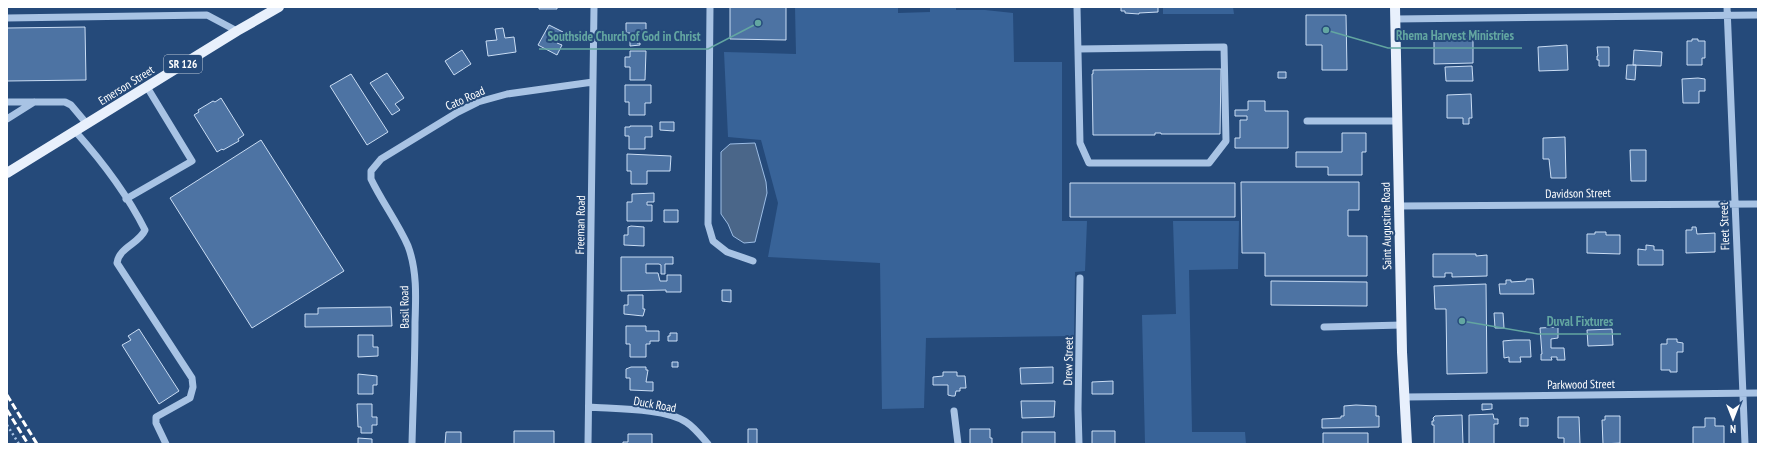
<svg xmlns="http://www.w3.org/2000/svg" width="1765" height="451" viewBox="0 0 1765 451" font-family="'PT Sans Narrow',sans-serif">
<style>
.green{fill:#386398}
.water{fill:#4a6689;stroke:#9cbde5}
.building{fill:#4d73a3;stroke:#caddf4}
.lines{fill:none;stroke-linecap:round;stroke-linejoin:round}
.path{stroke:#a8c3e4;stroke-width:2.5;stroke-dasharray:2 3;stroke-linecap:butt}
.minor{stroke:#a8c3e4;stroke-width:7}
.major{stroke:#e8f0fc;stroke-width:10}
.rail{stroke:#fff;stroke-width:3;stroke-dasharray:7 3;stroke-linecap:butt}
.labels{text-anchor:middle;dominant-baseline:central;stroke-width:4;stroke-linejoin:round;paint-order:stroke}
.shield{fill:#254a7a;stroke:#bec9d7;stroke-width:1}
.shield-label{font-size:11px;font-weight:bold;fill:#fff}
.street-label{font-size:12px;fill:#fff;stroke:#254a7a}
.leader{fill:none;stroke:#63a6a1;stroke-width:1.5}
.callout-dot{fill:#63a6a1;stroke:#254a7a;stroke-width:1.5}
.callout-label{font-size:13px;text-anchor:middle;font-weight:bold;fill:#63a6a1;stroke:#254a7a;stroke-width:4;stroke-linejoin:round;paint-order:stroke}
</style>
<rect width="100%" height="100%" fill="#254a7a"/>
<!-- green -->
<path class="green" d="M795,7H898V13L930,12V7H956V10H985L1013,13L1014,62H1062V221H1087L1085,271L1075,272L1074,336L926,338L924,408L882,409L880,263L768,257L778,203L761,140L728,137L724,52L796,54Z
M1163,7H1233L1234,14H1163Z
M1173,221H1239L1238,269L1189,270L1192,432H1245L1246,444H1145L1142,315L1176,314Z"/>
<!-- water -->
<path class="water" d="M755,143L766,182L767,193L755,242L744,243L733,236L728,224L721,214V152L730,144Z"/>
<!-- building -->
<path class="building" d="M539,7H557V9H539Z
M730,7H786V40L730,39Z
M1121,7H1158V12L1139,13V14L1125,13V11H1121Z
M1306,15H1346L1347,70H1322V45H1306Z
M626,23H646V32L637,33V43H640V45L630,46V33H626Z
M549,25L563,32L557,43L562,45L557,55L538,45Z
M85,27L86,80L7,81V28Z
M503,28L505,38L514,37L516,52L488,56L486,41L497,40L495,29Z
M1434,35H1473V63L1434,64Z
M1692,39H1698V41H1705V58H1702V65H1687V41H1692Z
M1567,45L1568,70L1539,71L1538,47Z
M1597,47H1609V66H1599V60H1597V56H1598Z
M462,50L471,64L454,75L445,61Z
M1634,50L1662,52L1661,66L1633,65Z
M630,51H646L645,80H630V67H625V57H630Z
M1627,65H1636L1635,80L1626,79Z
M1472,66L1473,81H1446L1445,67Z
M1210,69H1221L1220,134H1161V133H1155V135H1093L1092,74H1093V70Z
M1278,72H1286V78H1278Z
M387,73L404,98L395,104L400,110L392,115L370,83Z
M351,74L388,132L367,145L330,86Z
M1698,78L1705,79V91H1699V103H1683L1682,79Z
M625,85H651V103H645V115H629V102H625Z
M1471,94L1472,118H1469V124H1463V118H1447V95Z
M221,98L244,135L238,139L239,141L223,150L222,149L217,152L194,115L199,112L198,110L213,101L215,102Z
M1248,101H1265V111H1288V148H1235V138H1240V120H1247V116H1235V110H1248Z
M660,122H674V131L660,130Z
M630,126H652V137H645V149H629V136H625V127H630Z
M1342,133H1366V152H1362V175H1328V167H1296V152H1342Z
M1565,137L1566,178H1551L1549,159H1543V138Z
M261,140L344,271L252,328L170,198Z
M1630,150H1646V181H1631Z
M627,154L671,156L670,171H647V184H631V171H627Z
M1241,182H1359V210H1348V236H1367V276H1265V253H1242Z
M1070,183H1235V217H1070Z
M654,193V202H647V205H652V221H627V202H632V194Z
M664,210H678V222H664Z
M631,226L644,227V246L624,245V235H628V227Z
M1692,227H1696L1697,234L1715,233V252L1686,253V230H1692Z
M1595,232H1606V235H1620V254L1587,253V234H1595Z
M1646,245L1654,246V250H1663V265H1638V249L1646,250Z
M1433,254H1476V256L1487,255V276L1452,277V273H1445V277H1433Z
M621,257H673V264H665V274H661V265L659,264H646V273H658L660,281H667V275H681V292H666V290L621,291Z
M1526,279H1533L1534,294H1500L1499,284H1506V280H1511V282L1526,281Z
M1271,281L1367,282V306L1271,305Z
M1486,284L1487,373L1447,374L1446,309H1435L1434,286Z
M722,290H731V302L722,301Z
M628,295H643V309H645L643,316L624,314V305H628Z
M391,307L392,326L305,327V314H318V308Z
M1494,313H1503L1504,328H1495Z
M626,326H646V331H659V341H650V344H646V357H630V344H626Z
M1558,327V338L1551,339V348H1564L1565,360H1557V357H1551L1552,360H1541V354H1542L1540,328Z
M139,329L179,391L159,404L122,345L131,340L128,336Z
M1612,329L1613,345L1588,346L1587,330Z
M670,333H677V341H668V336H670Z
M358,335H373V347H378V356L358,357Z
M1667,339H1677V342L1683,343V352H1677V372H1670V370H1661V344H1667Z
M1514,340H1530L1531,357H1520L1521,362H1509V357L1504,358L1503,341Z
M672,362H678V367H672Z
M631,367H646V370H648L646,382H653V391L630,390V378H626V369Z
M1053,367V383L1021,384L1020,368Z
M943,372H957V376H965L966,388H960V391H956L955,396H952L948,395V385H933V377L943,376Z
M358,374L377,376V385H373V394H358Z
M1113,381V394H1092V382Z
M1021,401H1055L1054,417L1022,418Z
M357,404H372V417H377V425H372V433H361V427H358Z
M1482,404H1492V409L1482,410Z
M1356,405L1376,406V416H1379V427L1322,428V419L1341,418V416H1344V406Z
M1493,414L1494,419H1498V424H1494V444H1469V415Z
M1462,415L1463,444H1434V425H1432V421H1434L1433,418L1435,416Z
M1605,416H1620V443L1603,444L1602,420H1605Z
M1558,417H1579L1580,444H1564V438H1558Z
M1520,418H1528V426H1520Z
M1705,418H1715V426H1724V444H1693V427H1705Z
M748,429H757V444H748Z
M970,429H990V438H992V444H970Z
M514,431H554V444H514Z
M1092,431H1115V444H1092Z
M446,432H461V444H445Z
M1022,432H1055V444H1022Z
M1323,433H1368V444H1323Z
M628,434H652V444H623V442H628Z
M358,438L372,439V444H358Z"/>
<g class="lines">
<!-- path -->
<path class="path" d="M7,425L19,444"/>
<!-- minor -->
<path class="minor" d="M710,7L708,224L713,241L727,252L753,261
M1077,7L1080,143L1089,163H1209L1226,141L1224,47L1078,49
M1727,7L1745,444
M7,18L207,15L237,31
M1395,19L1758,15
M7,102H65L71,105L87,124
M7,119L34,102
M1307,121H1397
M75,131C101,160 128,196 145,230C139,244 119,247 117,263L192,378L193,387L190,398L156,417V423L166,444
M126,199L192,161L147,87
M1399,206L1758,204
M1324,327L1402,325
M1405,397L1758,393
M589,407C614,409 665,408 686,422C694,427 702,437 708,444
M954,411L958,444
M412,444C413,403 415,363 415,322C416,296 417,270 408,246C398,223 382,202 371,179V171L381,159L458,112L478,102L507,94L593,82
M588,444L594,7
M1079,444L1078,409L1080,278"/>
<!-- major -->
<path class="major" d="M1395,7L1402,352L1407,444
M7,173L237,31L279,7"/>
<!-- rail -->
<path class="rail" d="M7,395L37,444
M7,410L28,444"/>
</g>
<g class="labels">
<!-- shield labels -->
<rect class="shield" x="164" y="55" width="38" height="18" rx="3"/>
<g class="shield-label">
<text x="183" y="64">SR 126</text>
</g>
<!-- street labels -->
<g class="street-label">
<text transform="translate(126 85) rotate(-32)">Emerson Street</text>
<text transform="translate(465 98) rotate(-24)">Cato Road</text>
<text transform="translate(1578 193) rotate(-1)">Davidson Street</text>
<text transform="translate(580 225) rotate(-89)">Freeman Road</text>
<text transform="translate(1386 226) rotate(-91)">Saint Augustine Road</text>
<text transform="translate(1724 226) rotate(-92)">Fleet Street</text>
<text transform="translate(404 307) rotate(-91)">Basil Road</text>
<text transform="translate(1068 361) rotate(-89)">Drew Street</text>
<text transform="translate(1581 384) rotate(-1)">Parkwood Street</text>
<text transform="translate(655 404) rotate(10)">Duck Road</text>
</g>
</g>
<!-- callouts -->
<path class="leader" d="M1326 30L1388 48H1522M758 23L708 49H539M1462 321L1538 334H1621"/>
<g class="callout-dot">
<circle cx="1326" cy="30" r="4"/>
<circle cx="758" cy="23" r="4"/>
<circle cx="1462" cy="321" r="4"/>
</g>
<g class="callout-label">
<text x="1455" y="40">Rhema Harvest Ministries</text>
<text x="624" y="41">Southside Church of God in Christ</text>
<text x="1580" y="326">Duval Fixtures</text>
</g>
<!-- border -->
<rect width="1765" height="451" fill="none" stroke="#ffffff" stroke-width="16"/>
<!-- north arrow -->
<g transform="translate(1733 419) rotate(180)" stroke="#254a7a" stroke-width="3" paint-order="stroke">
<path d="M0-3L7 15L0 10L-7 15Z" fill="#ffffff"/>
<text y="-6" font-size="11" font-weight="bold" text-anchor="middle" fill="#ffffff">N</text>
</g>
</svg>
